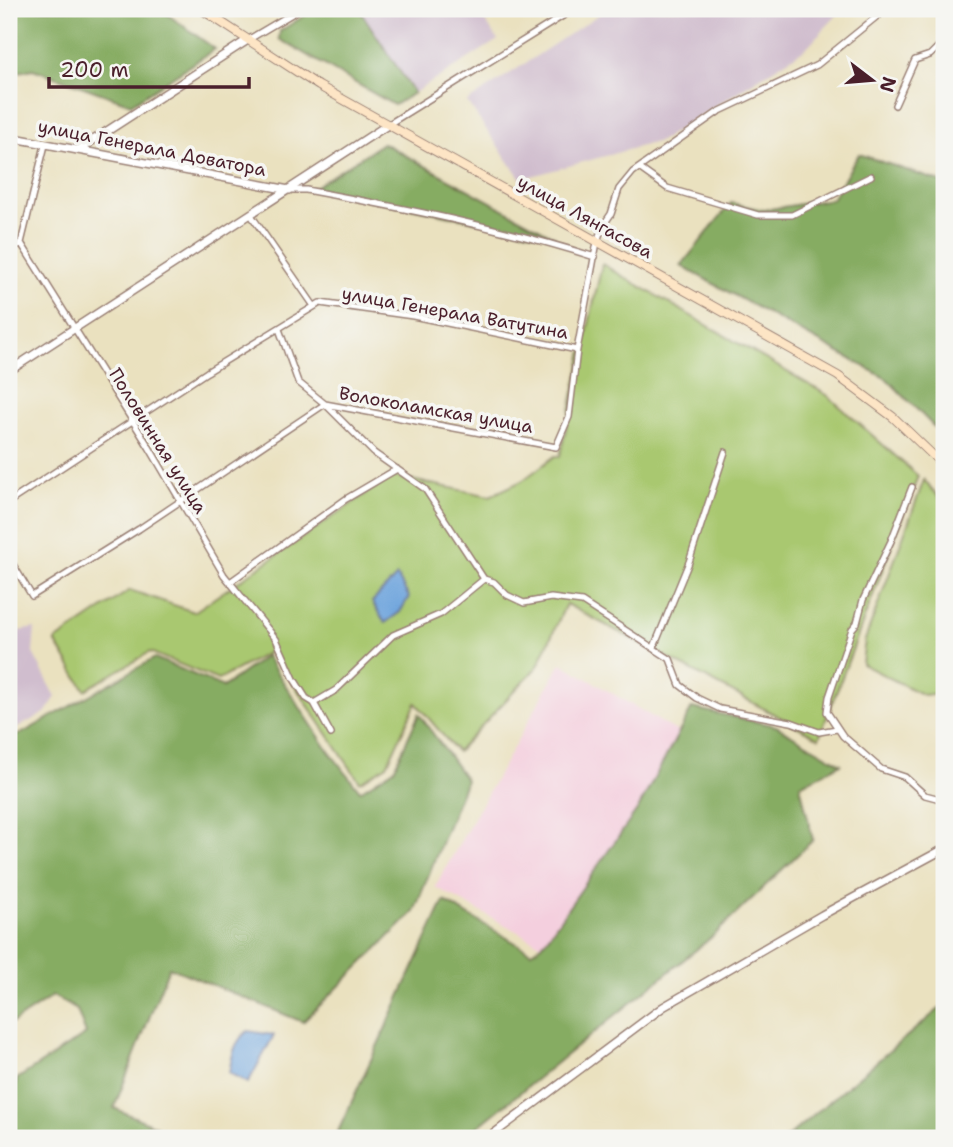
<svg xmlns="http://www.w3.org/2000/svg" width="953" height="1147" viewBox="0 0 953 1147" font-family="'Shantell Sans',sans-serif">
<style>
.built{fill:#f4cfde}
.industrial{fill:#d0bdce}
.green{fill:#a9c86f;stroke:#7a744d;stroke-width:2}
.forest{fill:#86ac62;stroke:#686646;stroke-width:2}
.water{fill:#70a5dd;stroke:#5d6284;stroke-width:2}
.lines{fill:none;stroke-linecap:round;stroke-linejoin:round}
.minor-casing{stroke:#9a8075;stroke-width:8}
.tertiary-casing{stroke:#9a8075;stroke-width:10}
.secondary-casing{stroke:#9a8075;stroke-width:10}
.minor{stroke:#fff;stroke-width:5}
.tertiary{stroke:#fff;stroke-width:7}
.secondary{stroke:#fde5c5;stroke-width:8}
.labels{text-anchor:middle;dominant-baseline:central;stroke-width:7;stroke-linejoin:round;paint-order:stroke}
.street-label{font-size:18px;fill:#4a1f2b;stroke:#f6f6f2}
</style>
<rect width="100%" height="100%" fill="#f6f6f2"/>
<filter id="ink" filterUnits="userSpaceOnUse"><feTurbulence type="fractalNoise" baseFrequency=".0143" numOctaves="2"/><feDisplacementMap in="SourceGraphic" scale="14" xChannelSelector="R" yChannelSelector="G"/><feConvolveMatrix kernelMatrix="1 2 1 2 8 2 1 2 1" color-interpolation-filters="sRGB"/></filter>
<filter id="wash" filterUnits="userSpaceOnUse"><feTurbulence type="fractalNoise" baseFrequency=".00686" numOctaves="4" result="noise"/><feDisplacementMap in="SourceGraphic" scale="28" xChannelSelector="R" yChannelSelector="G"/><feGaussianBlur stdDeviation="1.57" result="paint"/><feColorMatrix in="noise" values="0 0 0 0 0 0 0 0 0 0 0 0 0 0 0 0 0 1.4 0 .05"/><feComposite in="paint" operator="in"/></filter>
<g filter="url(#wash)">
<rect width="100%" height="100%" fill="#eae1bf"/>
<!-- built -->
<path class="built" d="M561,663L678,732L638,809L542,945L435,887Z"/>
<!-- industrial -->
<path class="industrial" d="M359,9H477L498,40L414,93Z
M607,9H843L805,49L660,141L521,179L467,102Z
M9,625L19,631L35,628L33,653L56,697L45,713L14,729H9Z"/>
<!-- green -->
<path class="green" d="M602,264L827,395L918,476L819,738L566,604L538,666L457,752L416,703L387,765L360,782L271,651L218,680L150,652L85,690L55,641L130,590L194,612L392,476L490,496L522,481L555,456H560Z
M924,480L944,503V693L923,695L862,664L865,640Z"/>
<!-- forest -->
<path class="forest" d="M9,9H160L215,49L131,104L33,69L9,74Z
M315,9H359L414,93L394,105L279,39L280,31Z
M383,143L555,237L313,188Z
M859,154L944,183V432L941,434L887,379L681,266L731,203L764,210L832,199Z
M266,656L328,750L360,791L394,769L419,714L466,780L414,912L303,1022L169,967L114,1108L176,1135L175,1138H12L9,1120L17,1079L86,1034L77,1010L53,996L9,1025V734L19,735L155,658L223,687Z
M692,708L776,726L841,764L800,785L813,840L713,936L464,1138H335L444,901L531,952L542,945L638,809Z
M944,1005V1138H786Z"/>
<!-- water -->
<path class="water" d="M397,576L409,597L400,612L385,623L372,602Z
M248,1031L274,1035L248,1083L229,1073C232,1056 234,1041 248,1031Z"/>
</g>
<g filter="url(#ink)">
<g class="lines">
<defs>
<path id="minor" d="M246,41L300,9
M895,105L915,60L930,55L944,41
M389,124L574,9
M45,145L21,243L149,447L224,575L276,639L294,679L306,698L314,703L331,734
M639,168L667,188L758,215H792L871,176
M289,190H306C403,208 500,227 595,257
M251,215L314,306
M9,251L21,243
M279,329L298,382L325,404L374,453L425,489L484,579L494,582L507,595L524,603L551,598L582,602L670,659L680,685L697,698L720,709L791,722L819,732L837,729
M912,487L891,541L863,600L857,623L852,629L829,697L827,712L843,736L881,769L905,777L925,795L944,800
M9,502L207,372L320,303L413,316L577,350
M9,558L32,596L139,529L325,404L556,447L569,417L577,350L597,242L602,227L611,214L619,189L633,172L718,112L817,65L886,9
M230,582L346,499L397,469
M654,647L689,562L725,452
M314,703L336,690L393,635L441,614L484,579"/>
<path id="tertiary" d="M9,137L289,190
M78,150L246,41
M9,371L389,124
M488,1138L663,1007L822,915L944,849"/>
<path id="secondary" d="M201,9L319,86L838,376L893,417L944,466"/>
</defs>
<!-- minor casing -->
<use href="#minor" class="minor-casing"/>
<!-- tertiary casing -->
<use href="#tertiary" class="tertiary-casing"/>
<!-- secondary casing -->
<use href="#secondary" class="secondary-casing"/>
<!-- minor -->
<use href="#minor" class="minor"/>
<!-- tertiary -->
<use href="#tertiary" class="tertiary"/>
<!-- secondary -->
<use href="#secondary" class="secondary"/>
</g>
</g>
<g class="labels">
<!-- street labels -->
<g class="street-label">
<text transform="translate(152 148) rotate(11)">улица Генерала Доватора</text>
<text transform="translate(585 217) rotate(29)">улица Лянгасова</text>
<text transform="translate(455 313) rotate(10)">улица Генерала Ватутина</text>
<text transform="translate(436 410) rotate(10)">Волоколамская улица</text>
<text transform="translate(158 441) rotate(58)">Половинная улица</text>
</g>
</g>
<!-- margin -->
<rect width="953" height="1147" fill="none" stroke="#f6f6f2" stroke-width="35"/>
<!-- north arrow -->
<g transform="translate(872 80) rotate(106)" stroke="#f6f6f2" stroke-width="5" paint-order="stroke">
<path d="M0-5L12 26L0 18L-12 26Z" fill="#4a1f2b"/>
<text y="-10" font-size="19" font-weight="bold" text-anchor="middle" fill="#4a1f2b">N</text>
</g>
<!-- scale -->
<path d="M49 77v10h200v-10" fill="none" stroke="#4a1f2b" stroke-width="3.5"/>
<text x="60" y="77" font-size="21" fill="#4a1f2b" stroke="#f6f6f2" stroke-width="5" paint-order="stroke">200 m</text>
</svg>
